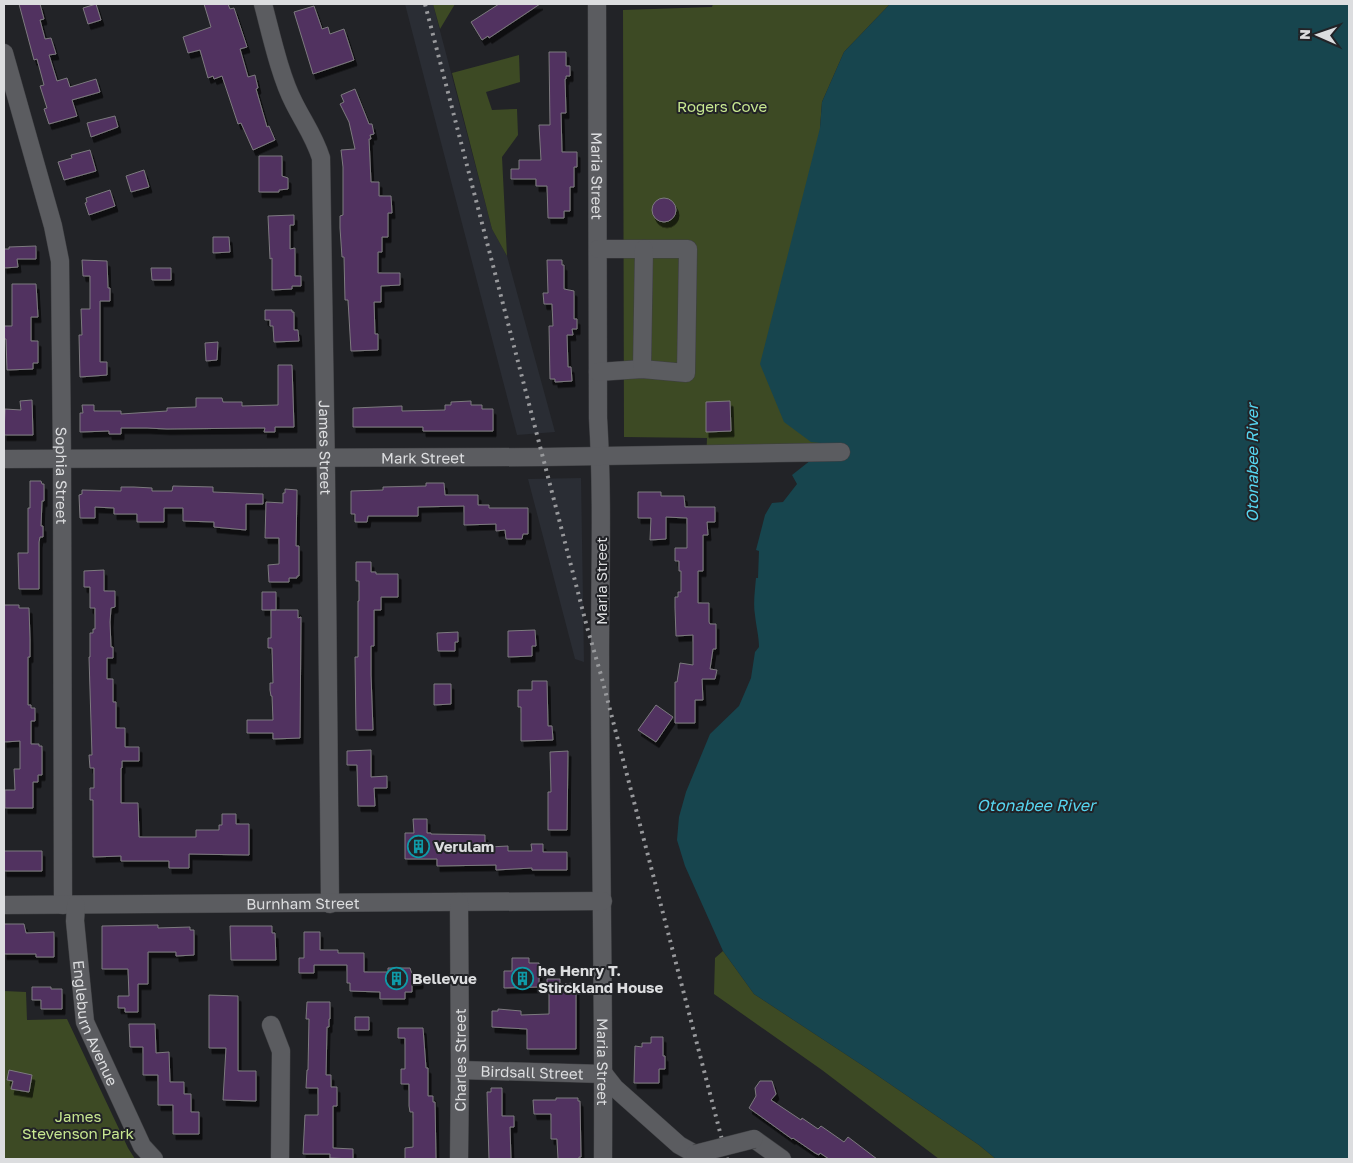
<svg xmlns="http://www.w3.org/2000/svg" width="1353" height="1163" viewBox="0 0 1353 1163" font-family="'Golos Text',sans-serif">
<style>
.built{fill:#2a2d34}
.green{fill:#3d4a24}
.water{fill:#17454e}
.building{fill:#513160;stroke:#7c7a7e;filter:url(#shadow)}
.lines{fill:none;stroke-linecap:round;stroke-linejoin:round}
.minor-casing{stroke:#3e3f42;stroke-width:19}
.minor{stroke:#5b5c60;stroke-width:18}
.rail{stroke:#98999c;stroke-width:4;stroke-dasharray:2.5 5;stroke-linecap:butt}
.minor-bridge-casing{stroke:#3e3f42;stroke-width:19;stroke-linecap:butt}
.minor-bridge{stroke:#5b5c60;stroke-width:18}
.labels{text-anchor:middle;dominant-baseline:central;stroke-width:4;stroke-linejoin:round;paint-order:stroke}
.park-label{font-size:15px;fill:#c7e790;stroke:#222327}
.street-label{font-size:15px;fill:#dcdddf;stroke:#222327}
.poi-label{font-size:15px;font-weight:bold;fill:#dcdddf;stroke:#222327;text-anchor:start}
.water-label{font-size:16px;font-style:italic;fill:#56d5f0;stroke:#222327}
</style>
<defs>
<filter id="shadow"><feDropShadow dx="3" dy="5.5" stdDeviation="0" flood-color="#0009"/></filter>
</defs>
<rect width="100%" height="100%" fill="#222327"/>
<!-- built -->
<path class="built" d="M405,4H433L492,229L507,256L555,432L517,435Z
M581,478L584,662L575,659L528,479Z"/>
<!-- green -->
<path class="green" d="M433,4H455L440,29Z
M713,4H890L844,52L822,102L820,128L840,445L811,460L706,463L707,438L624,437L623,10L712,7Z
M519,55L520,82L486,92L492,110L517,109L518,135L502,157L507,256L492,229L452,73Z
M723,951L754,994L868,1069L979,1145L996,1159H939L822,1070L714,994L715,958Z
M4,991L26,992L27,1020L67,1019L128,1148L135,1159H4Z"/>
<!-- water -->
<path class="water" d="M890,4H1349V1159H996L979,1145L868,1069L754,994L723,951L685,866L677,840L679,817L686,792L710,734L739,706L751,678L755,652L759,647C759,636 756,626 755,615C753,604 755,590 756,578H758L759,551L756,550L765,515L772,503L783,502L797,484L792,475L811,460L840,445L811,442L784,422L760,364L820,128L822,102L844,52Z"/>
<!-- building -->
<path class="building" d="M19,4H40L44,19L40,20L45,39L51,38L56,54L49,55L57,81L67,78L70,87L96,79L100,92L72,100L77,116L49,124L44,109L47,108L40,86L44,85L37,59L34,60Z
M96,4L101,20L88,24L83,8Z
M204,4H228L230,9L234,8L247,47L240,49L248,77L255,75L258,88L256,89L267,127L269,126L275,140L253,150L241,123L238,124L222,76L214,79L213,76L208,78L200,50L188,53L183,37L211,27Z
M499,4H540L489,38L488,36L482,40L471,22Z
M314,6L322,29L328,27L330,34L344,29L354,60L313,74L294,12Z
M549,52H566V66H570V76H566V79H565L566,113H561L562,152H577V167H574V187H570V211H564V218H548L547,186H536V179H511V169H519V160H541L539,125H550Z
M355,89L369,124H372L374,134L370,135L371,139H369L371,182H379V196H391L392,213H388V237H382V252H378V273H400V285L381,286V302H374L375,334H378V350L351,351L348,300H345L344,257H342L340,228V216L343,215V167L341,150L355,149L349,122L340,104L344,102L341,95Z
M115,116L118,127L91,137L87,123Z
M90,150L96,171L64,180L58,162L72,158L71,155Z
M259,156H282V176L288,178V189L279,190V192H259Z
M144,170L149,187L131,192L126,176Z
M110,190L115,206L89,215L85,203L87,202L86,198Z
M652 210a12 12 0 1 1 24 0a12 12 0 1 1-24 0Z
M294,215V225H290V249L295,248V276H301V286H292V289L272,290V258L270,259L268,216Z
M213,237H229L230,252L213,253Z
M36,246V259H17L18,267L4,268V249H9V247Z
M82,260L107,261L108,288H110V301H100V362H107V375L80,377L79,335H82L81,309H90V276H83Z
M547,260H562V265H564V289L574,291V319H577V329H572L573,335H567L568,367H571L572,381L555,382V379H550L549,326H553L552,304H544L543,293H548Z
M151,268H171V280H152Z
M12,284H36L38,317H31V341H38V363H33V369L7,370L6,339H4V326H12Z
M265,310H292V312H294V330H298L299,341L274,342L273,326H270V320H265Z
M218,342L217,360L206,361L205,343Z
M278,365H292L294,427H275V432H264L265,428H258L167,429L147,428H121V434H109V431L80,432V413H83L82,405H94V411H121V414L167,411V408L196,407V398H222L223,402H242V406L278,405Z
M32,400L33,435H4L5,409L21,410L20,401Z
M471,401V405H482V409H493V431H423V427H353V408L402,406V411L445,410V405H451V402Z
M730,401L731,431L706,432V402Z
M30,481H41L42,484H44V501H42L41,526H43V537H40L39,542V589H19L18,553H28V508H30Z
M426,483H444L445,495H478V505H489V508H528V534H523L522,539H506L505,530L496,531V524L464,525V506L418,507V516H368L367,522H355V514H351V491L383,490V487L426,486Z
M173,486L213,487V492L263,494V504H246V530L214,527V522L183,521V508H164V522H137V514H114V508L95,507V518H80L79,495L82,494V490L121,491V487H134L152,488V491H172Z
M285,489L297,490L296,546H299V576H297V578H289V582H269L268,565L279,564V538H265L266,502L283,503V493H285Z
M638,492H661V496H684L685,507H715V522H707L708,535H703V571H698V603H709V622L710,624H716V649H713L710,669L717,670L715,679H702L703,700H695V723H675V682H677L680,663L693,665V635L676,636L675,608V597H678V592H681V571H679V561H675V548H687V518L666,517V539L650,540L651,518H638Z
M356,562H371V572H376V574H398V597H381V610H374V646H371V675L373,730H356L355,657H358V601H359V581H356Z
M104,570V591H115V607L111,608L110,622L111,647H113V658H107V679H113V702H116V728H125V747H139V761H122V768H121V803H138L139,837H196V830H219V825H222V814H236V824H249V855L189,854V868H169V861H121V856L93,857V800H90V788H94V768H90L89,755H92L89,657H90V633H93V629H95V608H90V587H84V571Z
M262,592H276V610H262Z
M4,605H19V608H29L30,639V657H28V705H31V708H35V721H31V744H39V746H42V775H38V782H33V808H5V790H15L14,769H20V741L4,742Z
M271,610H298V618L301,617L300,738L273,739V733H247V720H273L272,696H271L270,690V683H273L272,648H268V638H271Z
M535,630L536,646H532V656L508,657V631Z
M458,632V642H455V651H438L437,633Z
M532,681H547L548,726H552L553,740L521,741V707H518V690H532Z
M434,684H451V704L434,705Z
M656,705L673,717L656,742L638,730Z
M371,750V777L387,776V788H374L375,806H358L357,765H347V751Z
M568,751L567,830H548V792H551L550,752Z
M413,819H427V833H431V834L485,835V844L489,843V847L508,846V851H532L531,844H543V852H567V870H532V868L496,870V865L437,866V859H405V833H414Z
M4,851H42V871H4Z
M4,924H24L26,933L54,932V957H36V954H4Z
M158,925V928L190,927V930H194V955L176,956V952H148V984H138V1012H125V1008H118V996H129L128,969H102V926Z
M230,926H272V933H275L276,960H231Z
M304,932H320V950H338V953H364V972H388V968H410L412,974H420V983L412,984V992H405V999H380V992L350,991V983H347V965H314V973H299V958H304Z
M512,958H529V963H539V987L504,988V971H512Z
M547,979H560V984L576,983V1049H527V1029L492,1027V1011H498V1009L521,1011V1015L549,1014V992H547Z
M32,987H51V989H62V1009H41V1000H32Z
M209,995L238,996V1071H256V1101L223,1100L226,1048H209Z
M307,1002H330V1019H329V1027H327L326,1075H331V1087H337V1106H333V1148L353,1149V1159L330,1158V1154H303L305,1115H318V1088H306L307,1070H308L309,1019H306Z
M355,1017H369V1030H355Z
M129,1024H155L156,1053L169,1052L170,1082H184V1094H191V1112H199V1134H173V1105H158V1075H143V1047H130Z
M398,1028H423L426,1068H428V1096H433V1102H435L436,1159H405V1148L413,1147V1112H410L409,1106V1084H401V1069H405V1038H398Z
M651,1037H663V1056H665V1069H659V1083H634L635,1046L642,1047V1043H651Z
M9,1070L32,1075L29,1092L11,1089L13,1081L7,1080Z
M760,1081H772L776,1094L771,1100L801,1120L802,1118L818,1129L821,1126L844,1142L848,1137L877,1159H829L820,1153L819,1155L815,1153L793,1138L792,1139L749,1108L756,1096L755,1088Z
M491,1088H502V1116H514V1127H510L511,1159H489L487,1092H491Z
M556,1098H578V1101H580L581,1157H579V1159H558L557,1139H551V1114H534L533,1100H556Z"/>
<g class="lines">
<defs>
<g id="minor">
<path id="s1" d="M263,4C271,34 280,76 294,103C304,123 314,136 321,158L326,475L330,904"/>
<path id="s2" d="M597,4L598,418C603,497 600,576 600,656C600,824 604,991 603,1159"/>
<path id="s3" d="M4,53L53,226L60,261L62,459L63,905"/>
<path d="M598,249H688L686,373L642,369L598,372"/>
<path d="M642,369L644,249"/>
<path id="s4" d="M4,459L543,457L841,452"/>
<path id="s5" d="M4,905L603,901"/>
<path id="s6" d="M76,905L75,921L85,1022L142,1146L154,1159"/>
<path d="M271,1025L281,1051L280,1159"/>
<path id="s7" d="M460,1070L604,1074"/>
<path d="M604,1074L615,1088L679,1145L695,1154"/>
<path d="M754,1139L782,1159"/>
<path id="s8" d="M459,1159L460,1070L459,902"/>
</g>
</defs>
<!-- minor casing -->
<use href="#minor" class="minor-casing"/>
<!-- minor -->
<use href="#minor" class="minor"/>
<!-- rail -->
<path class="rail" d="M425,4L587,627L601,675L727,1159"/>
<defs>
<path id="minor-bridge" d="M695,1154L754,1139"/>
</defs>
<!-- minor-bridge casing -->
<use href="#minor-bridge" class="minor-bridge-casing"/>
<!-- minor-bridge -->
<use href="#minor-bridge" class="minor-bridge"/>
</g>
<!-- icons -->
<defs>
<symbol id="building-ring" viewBox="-11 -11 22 22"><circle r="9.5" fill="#222327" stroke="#0f9aa8" stroke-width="1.5"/><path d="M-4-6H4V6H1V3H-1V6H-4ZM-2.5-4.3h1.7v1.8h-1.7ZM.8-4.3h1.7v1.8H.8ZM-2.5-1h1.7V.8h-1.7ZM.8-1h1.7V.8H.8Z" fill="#0f9aa8"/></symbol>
</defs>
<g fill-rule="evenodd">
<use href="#building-ring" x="406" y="834" width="25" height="25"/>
<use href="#building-ring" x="384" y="966" width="25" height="25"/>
<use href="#building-ring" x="510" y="966" width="25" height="25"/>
</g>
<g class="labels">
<!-- park labels -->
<g class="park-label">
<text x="722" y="106">Rogers Cove</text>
<text x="78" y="1116">James<tspan x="78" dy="17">Stevenson Park</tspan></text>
</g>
<!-- street labels -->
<g class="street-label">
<text stroke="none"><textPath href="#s2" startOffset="172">Maria Street</textPath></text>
<text stroke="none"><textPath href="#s1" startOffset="455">James Street</textPath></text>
<text stroke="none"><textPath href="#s4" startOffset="419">Mark Street</textPath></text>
<text stroke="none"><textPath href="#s3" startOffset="430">Sophia Street</textPath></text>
<text transform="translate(601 581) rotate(-90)">Maria Street</text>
<text stroke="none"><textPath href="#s5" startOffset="299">Burnham Street</textPath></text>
<text stroke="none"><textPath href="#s6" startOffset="121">Engleburn Avenue</textPath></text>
<text stroke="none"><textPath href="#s8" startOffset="99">Charles Street</textPath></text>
<text stroke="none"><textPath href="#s2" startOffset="1058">Maria Street</textPath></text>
<text stroke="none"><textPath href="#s7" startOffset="72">Birdsall Street</textPath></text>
</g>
<!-- poi labels -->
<g class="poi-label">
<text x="434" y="846">Verulam</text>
<text x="538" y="970">he Henry T.<tspan x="538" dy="17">Stirckland House</tspan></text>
<text x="412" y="978">Bellevue</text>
</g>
<!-- water labels -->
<g class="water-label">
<text transform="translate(1252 463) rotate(-90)">Otonabee River</text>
<text x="1036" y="805">Otonabee River</text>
</g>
</g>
<!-- border -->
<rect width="1353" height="1163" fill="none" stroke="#dcdddf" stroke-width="10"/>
<!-- north arrow -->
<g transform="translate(1318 35) rotate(272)" stroke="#222327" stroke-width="4" paint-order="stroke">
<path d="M0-4L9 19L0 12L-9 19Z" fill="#dcdddf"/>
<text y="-8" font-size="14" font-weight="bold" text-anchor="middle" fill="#dcdddf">N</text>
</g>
</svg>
